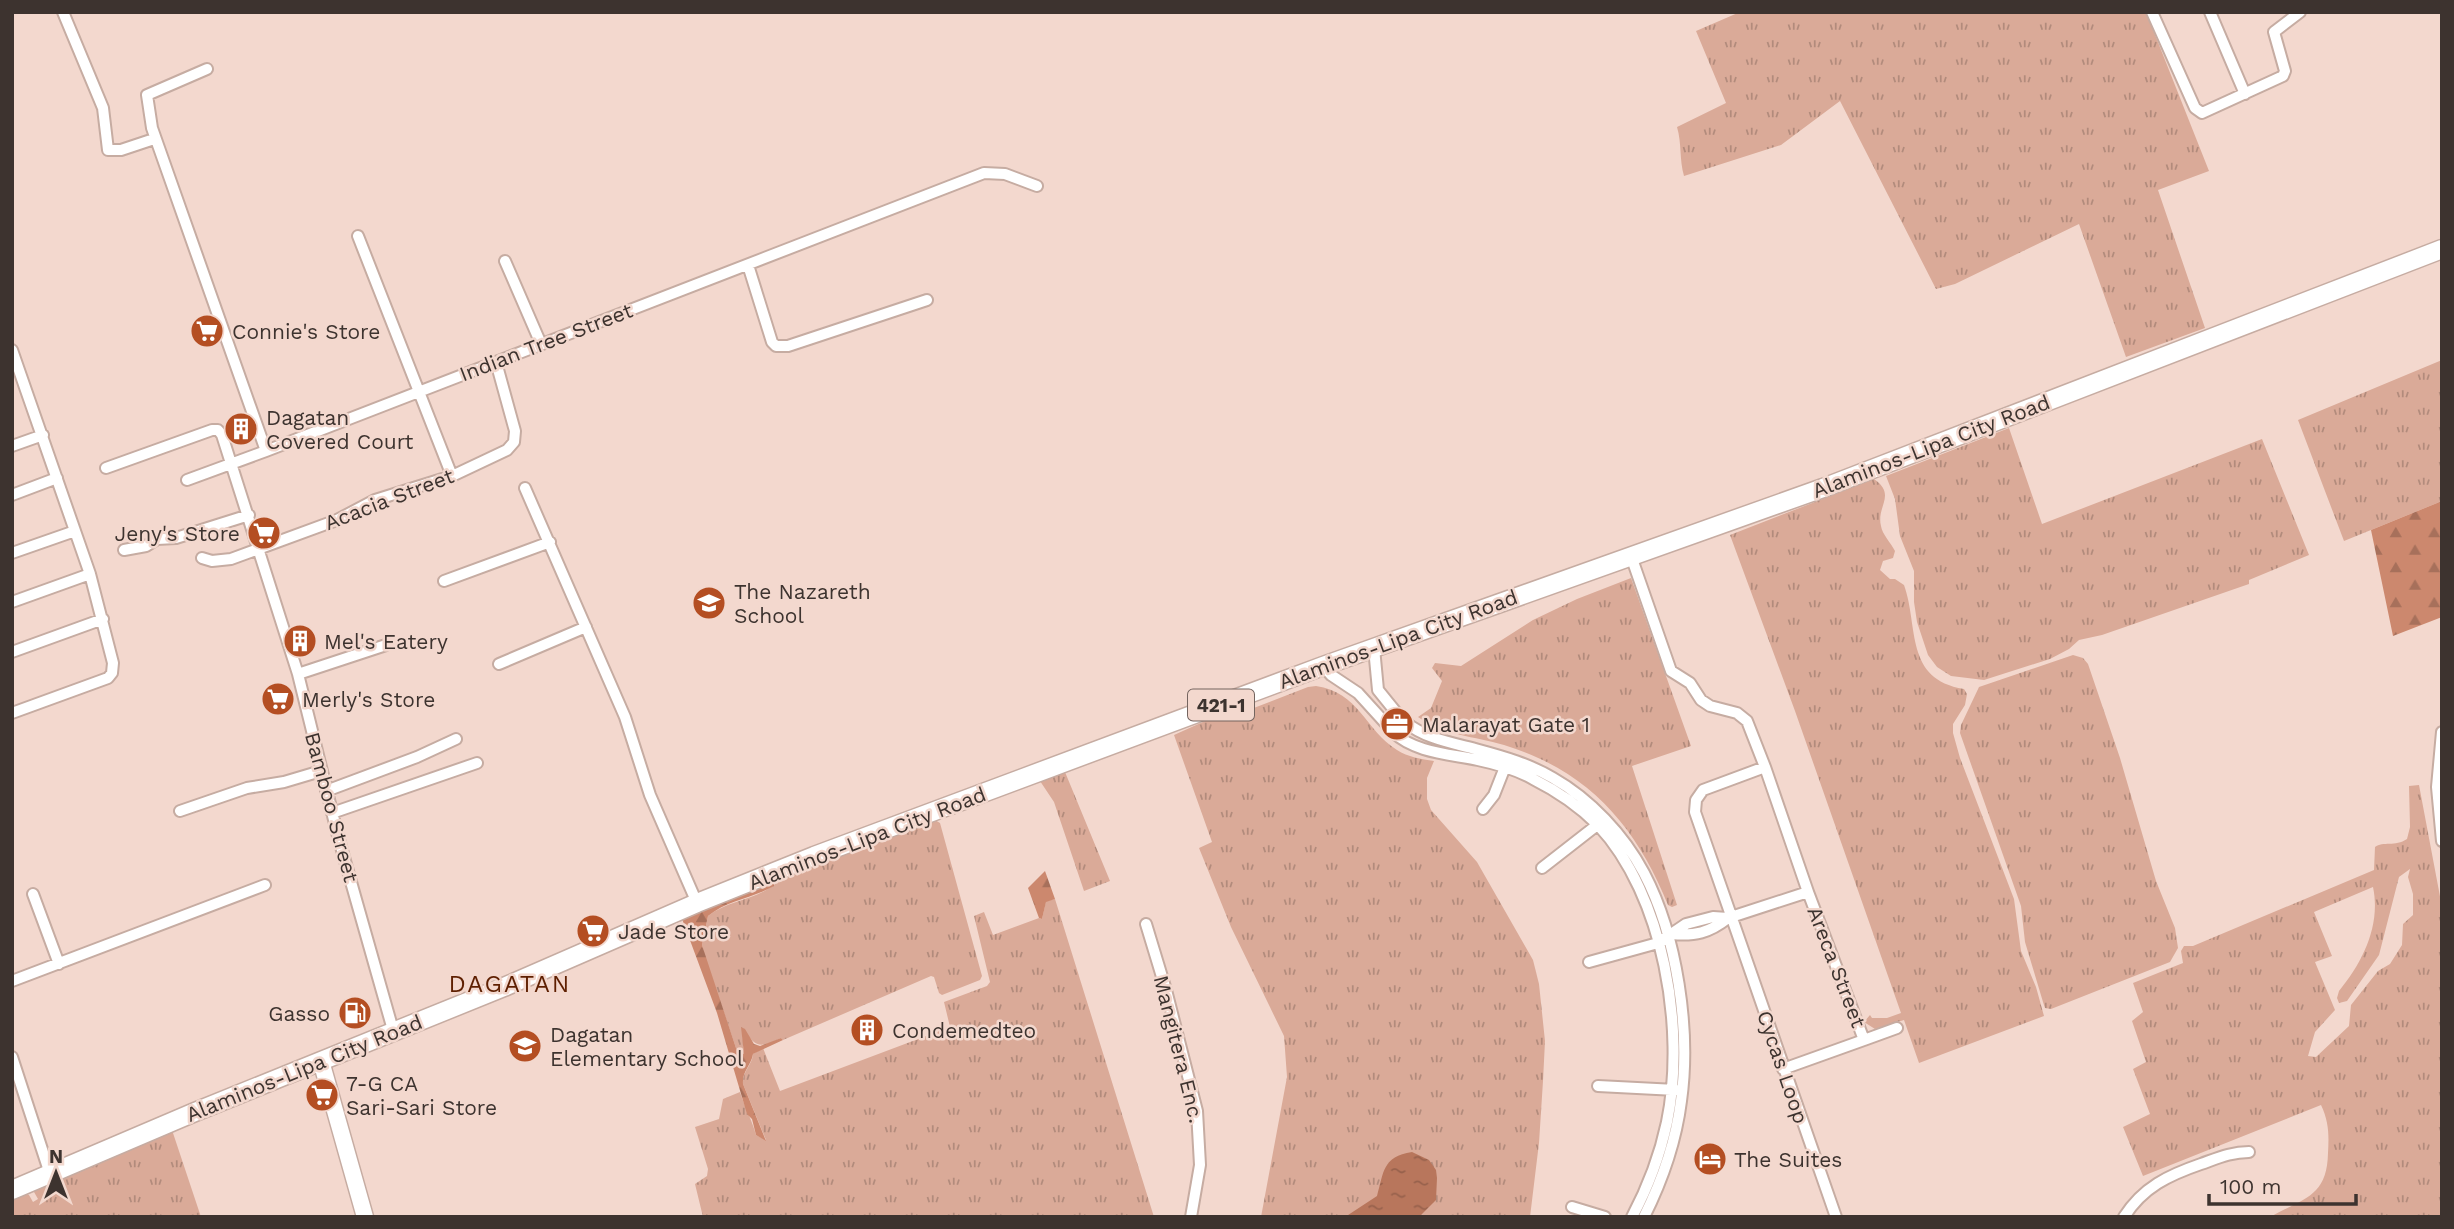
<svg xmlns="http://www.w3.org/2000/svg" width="2454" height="1229" viewBox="0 0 2454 1229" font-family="'Work Sans',sans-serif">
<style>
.grass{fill:url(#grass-tufts);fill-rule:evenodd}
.forest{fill:url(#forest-firs)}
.water{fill:url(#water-ripples)}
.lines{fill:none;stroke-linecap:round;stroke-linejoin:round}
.street-casing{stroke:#c6aca2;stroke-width:14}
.secondary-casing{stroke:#c6aca2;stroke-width:19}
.primary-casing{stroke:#c6aca2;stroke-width:21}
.street{stroke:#fff;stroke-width:10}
.secondary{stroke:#fff;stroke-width:16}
.primary{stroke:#fff;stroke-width:18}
.labels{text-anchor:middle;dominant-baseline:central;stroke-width:5;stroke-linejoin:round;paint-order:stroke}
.shield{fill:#f3d8ce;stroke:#74645f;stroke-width:2}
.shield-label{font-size:19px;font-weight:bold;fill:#3d332f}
.poi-label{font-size:21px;fill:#3d332f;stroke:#f3d8ce;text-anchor:start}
.street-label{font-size:21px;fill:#3d332f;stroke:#f3d8ce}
.quarter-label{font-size:24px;letter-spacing:2px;fill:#5e1f01;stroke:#f3d8ce}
</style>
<defs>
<pattern id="grass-tufts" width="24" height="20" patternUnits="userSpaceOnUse" patternTransform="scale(1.75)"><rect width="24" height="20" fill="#daaa98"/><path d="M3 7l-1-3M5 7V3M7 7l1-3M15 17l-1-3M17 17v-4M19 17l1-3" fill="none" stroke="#b28b7c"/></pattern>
<pattern id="forest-firs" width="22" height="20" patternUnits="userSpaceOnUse" patternTransform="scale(1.75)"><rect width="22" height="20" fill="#cc886e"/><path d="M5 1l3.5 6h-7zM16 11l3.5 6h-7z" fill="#a7705b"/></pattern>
<pattern id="water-ripples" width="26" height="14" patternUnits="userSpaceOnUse" patternTransform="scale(1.75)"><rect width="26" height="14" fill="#b8765c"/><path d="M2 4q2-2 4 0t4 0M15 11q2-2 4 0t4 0" fill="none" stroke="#97614c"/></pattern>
</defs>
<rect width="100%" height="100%" fill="#f3d8ce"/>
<!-- grass -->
<path class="grass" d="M1740,12H2146L2209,171L2158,190L2205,328L2126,357L2079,224L1955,284L1936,289L1840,101L1781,145L1684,176C1679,159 1682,144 1677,127L1726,103L1696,31Z
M2442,360V501L2344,541L2298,420Z
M2009,428L2042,524L2262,439L2309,555L2249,580V584L2102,635L2079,640L2069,649L2050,659L1984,680L1951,676L1937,667L1928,655L1917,622L1914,602V571L1900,536L1895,499L1886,476Z
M1874,479C1897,495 1876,506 1881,526C1882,534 1891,543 1895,551L1893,558L1883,561L1880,570L1890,579H1895L1904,585C1919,627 1904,679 1964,689L1967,694L1965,705L1953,724V733L1960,758L2014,899L2021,951L2036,987L2044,1016L1919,1063L1904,1020L1875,1029L1864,1022L1870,1015L1872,1018H1887L1901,1013L1795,711L1730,535Z
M1631,578L1691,746L1632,766L1677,905L1672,907L1668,905C1636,826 1589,771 1504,745C1474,736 1445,736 1418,717L1431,708L1442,681L1432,668L1435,663L1461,666L1533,620L1577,599Z
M2073,655L2083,658L2088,664L2120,758L2156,881L2175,928L2178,948L2170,962L2051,1009L2045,1008L2043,1002L2025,942L2021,906L1960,733L1961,725L1979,687Z
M1316,686C1359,692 1365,730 1397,750C1408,757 1421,759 1434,761L1427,778V799L1431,810L1477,862L1533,960L1539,984L1545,1041L1543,1081L1539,1143L1530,1217H1261L1287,1077L1284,1036L1231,927L1199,848L1212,842L1174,735L1225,712L1233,716L1308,687Z
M1065,772L1110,881L1084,891L1054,802L1040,781Z
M2419,785L2442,907V1217H2270C2304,1198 2327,1197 2328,1153C2329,1135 2329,1122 2321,1105L2143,1176L2123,1127L2150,1114L2133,1069L2146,1062L2132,1021L2143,1012L2133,983L2183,963L2181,951L2184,946H2193L2374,870L2375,847C2383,841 2395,847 2407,839L2410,827L2409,786ZM2410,869L2408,877L2413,894V915L2403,924L2402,945L2390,964L2378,971L2351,1005L2349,1026L2316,1057L2308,1056L2315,1032L2335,1010L2315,962L2332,956L2314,912L2373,887C2381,925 2363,962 2339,991L2337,998L2339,1003L2347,1001L2379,955L2399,877Z
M935,820L940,823L982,976L980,980L942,995L939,993L934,977L931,976L783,1040L781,1038C759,1049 756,1047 742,1028L744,1054L736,1048L705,957L702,945L708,916C728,900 756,900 775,884L772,880Z
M1055,899L1154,1217H703L695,1184L707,1176L708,1169L695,1127L719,1119L723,1099L740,1092C745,1108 752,1120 756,1135L766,1140L743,1084C742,1071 752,1066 753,1054L763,1048L780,1091L950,1027L944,1002L987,986L990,982L974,916L984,912L993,935L1039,918L1042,919L1046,901Z
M172,1130L201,1217H12V1198L25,1193L29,1195L33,1202L38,1199L34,1192L36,1189Z"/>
<!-- forest -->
<path class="forest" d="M2442,501V617L2393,636L2371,530Z
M1045,871L1055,899L1046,902L1042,919L1039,918L1028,888Z
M774,881V886C753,898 727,900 708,916L702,945L736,1048L744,1054L741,1027L745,1029L754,1044L760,1046L781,1038L783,1040L753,1054C751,1066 742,1071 743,1084L766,1141L756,1135L752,1119L747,1114L717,1013L681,916Z"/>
<!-- water -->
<path class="water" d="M1412,1152L1429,1160L1436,1170L1437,1178L1436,1200L1419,1217H1345L1377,1196C1384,1172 1382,1157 1412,1152Z"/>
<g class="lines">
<defs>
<path id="street" d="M63,12L103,108L108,150H121L154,139
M2152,12L2195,108L2202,113L2283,76L2285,71L2274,32L2300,12
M2210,12L2245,94
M207,69L147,95L152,128L266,451
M358,236L452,476
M505,261L541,344
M748,265L772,342L776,346H788L927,300
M12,350L90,574L113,663L112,673L108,678L12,713
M12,446L43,435
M106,468L212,430H218L222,435L298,674L338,836L393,1030
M187,480L266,451L984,173L1005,174L1037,186
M525,488L625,717L650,795L697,903
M12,495L57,478
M124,550L146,546L157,539L176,538L249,515
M12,553L75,531
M1631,556L1671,671L1690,683L1701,700L1710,706L1737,713L1747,721L1765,767
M202,558L212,561L231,559L337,520L375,500L452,476L507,450L514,442L515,431L496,362
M444,581L550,542
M12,602L90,574
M1374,648L1378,690L1399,716
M12,652L103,619
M499,664L586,627
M1323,666L1331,675L1358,693L1388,726
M298,674L386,645
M1405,722C1426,739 1453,743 1479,750C1505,757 1529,764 1553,778C1590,799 1624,835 1644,873C1677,936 1691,1030 1681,1101C1676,1141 1662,1181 1644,1217
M1393,732C1415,753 1450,754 1478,760C1497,764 1516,769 1533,779C1557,791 1579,806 1598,825C1664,895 1686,1030 1667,1122C1660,1155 1648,1187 1632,1217
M2442,732L2437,787L2442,841
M326,791L417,757L456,739
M1483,809L1494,795L1507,762
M180,811L247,788L284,782L321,771
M332,813L477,763
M1542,868L1601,822
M1808,892L1765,767L1703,790L1696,800L1695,812L1836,1217
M33,894L59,964
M1146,924L1166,990L1197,1111L1200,1165L1191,1217
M1672,934C1695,936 1709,933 1728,918
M1589,962L1658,943L1686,924L1713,917L1728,918L1808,892L1864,1040L1783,1069
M12,981L265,885
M1864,1040L1897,1028
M12,1057L50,1174
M1598,1086L1676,1090
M1572,1207L1605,1217
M2124,1217C2143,1187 2169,1175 2201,1164C2218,1158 2231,1152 2249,1152"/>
<path id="secondary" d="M321,1061L365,1217"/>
<path id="primary" d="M12,1190L195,1112L504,987L697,903L814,856L1323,666L1823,488L2442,249"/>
</defs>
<!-- street casing -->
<use href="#street" class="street-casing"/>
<!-- secondary casing -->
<use href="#secondary" class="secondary-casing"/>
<!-- primary casing -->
<use href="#primary" class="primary-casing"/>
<!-- street -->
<use href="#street" class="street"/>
<!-- secondary -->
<use href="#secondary" class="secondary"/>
<!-- primary -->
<use href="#primary" class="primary"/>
</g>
<!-- icons -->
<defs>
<symbol id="supermarket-disc" viewBox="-11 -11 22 22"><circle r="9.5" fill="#b44e22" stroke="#f3d8ce"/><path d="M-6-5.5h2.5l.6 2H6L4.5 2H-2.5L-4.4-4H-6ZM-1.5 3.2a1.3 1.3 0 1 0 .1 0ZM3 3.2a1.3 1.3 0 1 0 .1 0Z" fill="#fff"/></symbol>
<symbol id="building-disc" viewBox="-11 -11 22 22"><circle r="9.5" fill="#b44e22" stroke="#f3d8ce"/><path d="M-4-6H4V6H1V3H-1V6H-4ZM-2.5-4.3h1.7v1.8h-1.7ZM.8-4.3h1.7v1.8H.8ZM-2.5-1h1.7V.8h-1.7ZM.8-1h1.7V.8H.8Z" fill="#fff"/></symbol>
<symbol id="school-disc" viewBox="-11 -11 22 22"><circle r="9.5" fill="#b44e22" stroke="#f3d8ce"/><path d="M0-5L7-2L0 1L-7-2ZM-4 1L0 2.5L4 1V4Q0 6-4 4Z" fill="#fff"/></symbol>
<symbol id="office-disc" viewBox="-11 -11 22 22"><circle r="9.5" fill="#b44e22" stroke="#f3d8ce"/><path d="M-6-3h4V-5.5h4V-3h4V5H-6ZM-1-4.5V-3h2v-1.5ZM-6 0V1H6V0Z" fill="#fff"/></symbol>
<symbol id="fuel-disc" viewBox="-11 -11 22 22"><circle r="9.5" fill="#b44e22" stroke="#f3d8ce"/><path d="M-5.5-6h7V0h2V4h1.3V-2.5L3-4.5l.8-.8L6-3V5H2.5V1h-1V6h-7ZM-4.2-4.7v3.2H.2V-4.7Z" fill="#fff"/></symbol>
<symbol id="hotel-disc" viewBox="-11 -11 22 22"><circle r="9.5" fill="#b44e22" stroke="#f3d8ce"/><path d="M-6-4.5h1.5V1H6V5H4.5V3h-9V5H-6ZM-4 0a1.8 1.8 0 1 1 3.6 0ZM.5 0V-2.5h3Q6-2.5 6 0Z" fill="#fff"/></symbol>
</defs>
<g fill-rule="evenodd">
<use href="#supermarket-disc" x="188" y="312" width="38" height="38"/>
<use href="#building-disc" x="222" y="410" width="38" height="38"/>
<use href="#supermarket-disc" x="245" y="514" width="38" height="38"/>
<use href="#school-disc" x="690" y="584" width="38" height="38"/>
<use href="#building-disc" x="281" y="622" width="38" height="38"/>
<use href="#supermarket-disc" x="259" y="680" width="38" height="38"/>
<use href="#office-disc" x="1378" y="705" width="38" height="38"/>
<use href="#supermarket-disc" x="574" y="912" width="38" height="38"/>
<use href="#fuel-disc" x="336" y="994" width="38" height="38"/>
<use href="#building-disc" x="848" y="1011" width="38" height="38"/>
<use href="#school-disc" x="506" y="1027" width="38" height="38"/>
<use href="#supermarket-disc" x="303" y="1076" width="38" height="38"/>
<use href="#hotel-disc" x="1691" y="1140" width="38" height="38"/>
</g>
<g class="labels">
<!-- shield labels -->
<rect class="shield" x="1188" y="689.5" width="66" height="31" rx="5"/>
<g class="shield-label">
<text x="1221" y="705">421-1</text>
</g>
<!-- poi labels -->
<g class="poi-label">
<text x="232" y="331">Connie's Store</text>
<text x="266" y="417">Dagatan<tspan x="266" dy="24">Covered Court</tspan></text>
<text x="240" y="533" text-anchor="end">Jeny's Store</text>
<text x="734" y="591">The Nazareth<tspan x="734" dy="24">School</tspan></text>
<text x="324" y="641">Mel's Eatery</text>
<text x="302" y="699">Merly's Store</text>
<text x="1422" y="724">Malarayat Gate 1</text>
<text x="618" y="931">Jade Store</text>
<text x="330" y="1013" text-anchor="end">Gasso</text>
<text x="892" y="1030">Condemedteo</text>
<text x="550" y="1034">Dagatan<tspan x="550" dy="24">Elementary School</tspan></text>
<text x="346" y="1083">7-G CA<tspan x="346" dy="24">Sari-Sari Store</tspan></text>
<text x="1734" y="1159">The Suites</text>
</g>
<!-- street labels -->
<g class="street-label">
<text transform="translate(546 342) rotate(-21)">Indian Tree Street</text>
<text transform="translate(1931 446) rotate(-21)">Alaminos-Lipa City Road</text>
<text transform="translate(389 499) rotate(-21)">Acacia Street</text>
<text transform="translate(1398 639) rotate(-20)">Alaminos-Lipa City Road</text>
<text transform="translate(332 807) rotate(75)">Bamboo Street</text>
<text transform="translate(867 838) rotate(-21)">Alaminos-Lipa City Road</text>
<text transform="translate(1837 967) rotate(69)">Areca Street</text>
<text transform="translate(1179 1049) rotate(76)">Mangitera Enc.</text>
<text transform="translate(1783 1067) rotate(71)">Cycas Loop</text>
<text transform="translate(304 1068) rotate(-22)">Alaminos-Lipa City Road</text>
</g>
<!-- quarter labels -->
<g class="quarter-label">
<text x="510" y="984">DAGATAN</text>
</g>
</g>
<!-- border -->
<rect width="2454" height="1229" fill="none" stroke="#3d332f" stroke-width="28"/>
<!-- north arrow -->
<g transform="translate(56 1173)" stroke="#f3d8ce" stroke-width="5" paint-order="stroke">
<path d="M0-5L12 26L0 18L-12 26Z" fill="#3d332f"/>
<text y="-10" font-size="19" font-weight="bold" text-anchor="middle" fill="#3d332f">N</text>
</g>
<!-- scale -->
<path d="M2209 1194v10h147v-10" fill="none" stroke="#3d332f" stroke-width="3.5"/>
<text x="2220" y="1194" font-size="21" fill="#3d332f" stroke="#f3d8ce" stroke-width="5" paint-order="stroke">100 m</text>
</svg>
